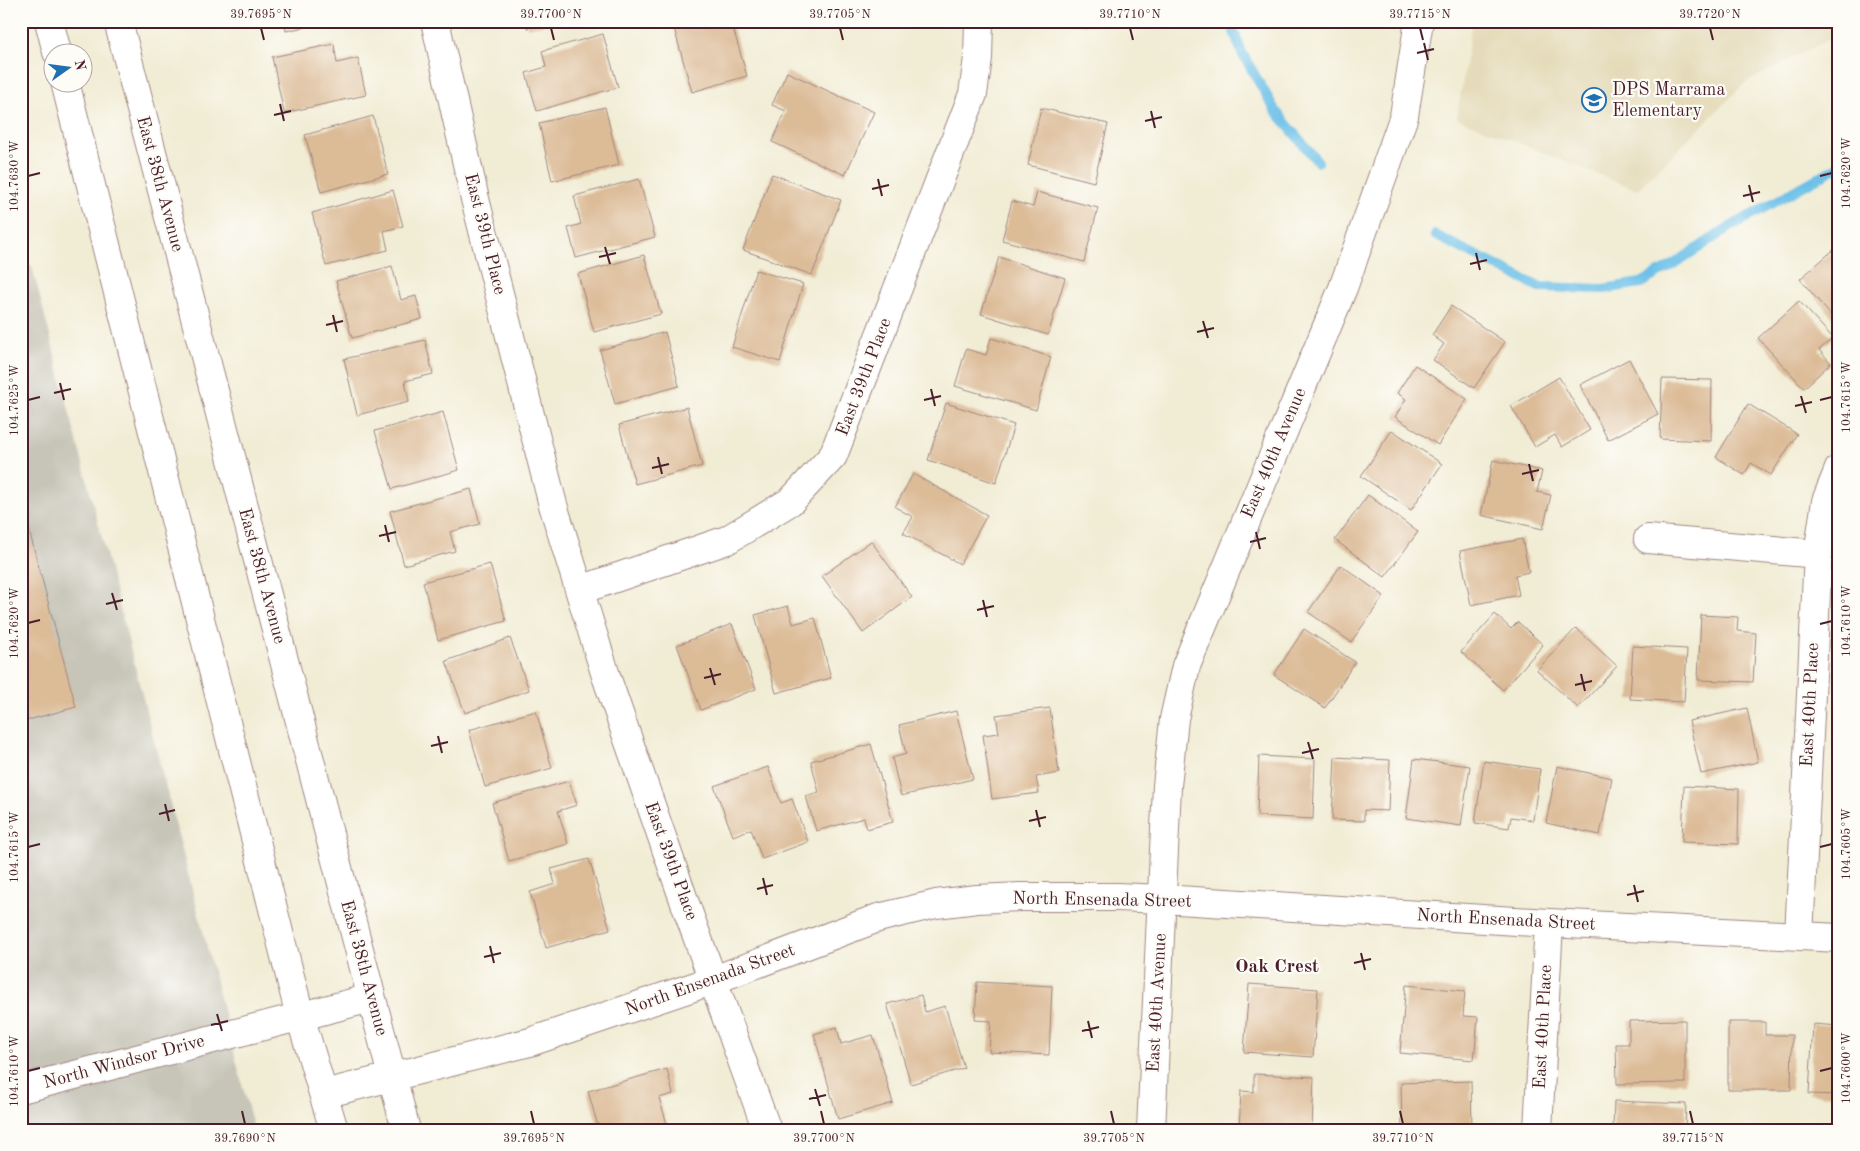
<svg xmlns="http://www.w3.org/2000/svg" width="1860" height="1151" viewBox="0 0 1860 1151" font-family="'Old Standard TT',serif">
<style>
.built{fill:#e5dbba}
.industrial{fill:#c7c5b8}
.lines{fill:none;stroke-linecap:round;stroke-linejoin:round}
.stream{stroke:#6cc0e8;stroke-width:10}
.building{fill:#dcbb97}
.minor-casing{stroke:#9e8680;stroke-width:30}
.major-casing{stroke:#9e8680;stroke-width:30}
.minor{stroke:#fff;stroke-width:28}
.major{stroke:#fff;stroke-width:28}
.ticks{fill:none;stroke:#4a1f2b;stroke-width:2}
.labels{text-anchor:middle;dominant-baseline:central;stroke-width:4.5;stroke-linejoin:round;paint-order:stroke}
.poi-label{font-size:18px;fill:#4a1f2b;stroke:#fdfcf7;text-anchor:start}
.street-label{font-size:18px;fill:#4a1f2b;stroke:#fdfcf7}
.neighbourhood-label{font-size:19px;font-weight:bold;fill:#4a1f2b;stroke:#fdfcf7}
.neatline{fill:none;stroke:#4a1f2b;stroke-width:2}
.ticks-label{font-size:12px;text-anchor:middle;fill:#4a1f2b}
</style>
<rect width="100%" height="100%" fill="#fdfcf7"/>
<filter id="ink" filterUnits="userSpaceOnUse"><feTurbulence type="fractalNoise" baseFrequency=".02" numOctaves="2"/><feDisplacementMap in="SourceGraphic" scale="10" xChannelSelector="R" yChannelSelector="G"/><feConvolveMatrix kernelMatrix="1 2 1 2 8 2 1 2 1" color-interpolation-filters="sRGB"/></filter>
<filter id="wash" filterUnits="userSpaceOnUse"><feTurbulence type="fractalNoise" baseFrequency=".0096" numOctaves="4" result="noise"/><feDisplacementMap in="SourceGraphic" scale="20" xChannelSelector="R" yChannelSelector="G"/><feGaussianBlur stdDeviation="1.12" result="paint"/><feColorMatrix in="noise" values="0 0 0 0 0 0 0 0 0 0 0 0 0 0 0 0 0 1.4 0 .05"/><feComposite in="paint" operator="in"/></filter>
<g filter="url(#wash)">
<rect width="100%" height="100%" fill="#f1ecd4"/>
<!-- built -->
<path class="built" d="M1472,21H1839V34L1745,83L1637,190L1457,118Z"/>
<!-- industrial -->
<path class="industrial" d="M21,259L32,266L254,1130H21Z"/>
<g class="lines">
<!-- stream -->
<path class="stream" d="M1230,21L1242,53L1275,110L1318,162
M1435,235L1539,287L1603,289L1641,283L1673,265L1728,228L1839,166"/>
</g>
<g id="blocks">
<!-- building -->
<path class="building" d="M284,21H327V22L286,31Z
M526,21H559V22L527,28Z
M672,21H731L747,76L692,92Z
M1071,21H1141V25H1071Z
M603,34L618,87L537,111L526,73L546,67L542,51Z
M334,44L337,63L358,58L366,95L284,113L272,57Z
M787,72L874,112L845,175L772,142L786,111L772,105Z
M605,107L619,165L552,181L539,123Z
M1041,108L1108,124L1094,182L1028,165Z
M373,116L388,174L321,192L305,135Z
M772,174L841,200L812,275L743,250Z
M639,179L655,237L576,258L568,228L581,224L574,196Z
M393,190L403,226L384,231L388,250L326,266L312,213Z
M1037,192L1098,208L1084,262L1002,240L1012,201L1033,207Z
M1839,245V325L1800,279Z
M644,255L661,314L594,332L578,274Z
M999,257L1065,278L1048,335L981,314Z
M392,266L401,300L416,296L422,319L352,338L336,281Z
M756,270L803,284L780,362L732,347Z
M1799,301L1833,338L1819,350L1831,363L1804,388L1758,338Z
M1451,306L1505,342L1474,388L1433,360L1444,344L1432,335Z
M665,332L679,386L615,404L600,350Z
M991,338L1051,357L1036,410L955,386L966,349L986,355Z
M425,340L433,374L405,381L409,402L357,415L344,359Z
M1629,359L1658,414L1608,440L1580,385Z
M1415,365L1467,399L1438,445L1395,417L1406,399L1397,393Z
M1559,377L1590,430L1562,447L1555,435L1535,447L1511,406Z
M1662,379L1712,380L1711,441L1660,439Z
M946,403L1014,425L996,483L928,460Z
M1748,404L1797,434L1771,475L1751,463L1744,475L1716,457Z
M687,407L702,466L635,484L619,425Z
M443,412L459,470L392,489L375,431Z
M1392,430L1442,464L1411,510L1361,476Z
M1493,460L1542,471L1537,492L1551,495L1543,529L1481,515Z
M913,474L987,515L960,564L903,533L913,517L895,507Z
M471,489L480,524L450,532L455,551L404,565L390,511Z
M1368,495L1418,532L1385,577L1335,540Z
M21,500L76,707L21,722Z
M1522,539L1529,572L1515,575L1519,595L1471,605L1460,551Z
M871,541L912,597L863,633L822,576Z
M490,564L506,621L438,640L423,582Z
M1341,565L1384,596L1351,642L1308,612Z
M788,606L793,624L815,618L831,678L776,693L755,615Z
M1495,614L1511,629L1518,622L1543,645L1503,690L1461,652Z
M1701,615L1738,617L1737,631L1756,633L1753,682L1698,680Z
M732,624L756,689L701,710L677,645Z
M1576,628L1617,666L1578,708L1537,670Z
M1304,629L1355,662L1325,708L1274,675Z
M510,638L529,690L465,713L446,661Z
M1633,646L1687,649L1684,702L1630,699Z
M1050,708L1059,773L1036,777L1039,793L992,799L983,735L999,733L996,715Z
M1747,708L1758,762L1701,774L1689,721Z
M536,711L552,768L485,787L469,730Z
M956,711L973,779L901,796L892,758L906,754L899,725Z
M871,744L893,822L867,829L864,818L816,831L806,796L819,793L811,761Z
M1259,756L1315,759L1313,819L1257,816Z
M1335,757L1390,760L1388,811L1364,810V821L1332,820Z
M1414,759L1470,766L1461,826L1406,818Z
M1484,761L1540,769L1533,820L1511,817L1509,828L1475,823Z
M1557,766L1612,778L1600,835L1546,823Z
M768,767L781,803L792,799L808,842L762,859L751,829L733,836L714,786Z
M569,781L577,805L558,811L568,844L509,861L492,803Z
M1684,786L1739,789L1738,844L1682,842Z
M589,859L610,929L546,948L530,892L555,884L551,869Z
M977,982L1052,986L1049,1055L989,1052L991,1021L975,1020Z
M1249,984L1318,989L1313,1057L1244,1052Z
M1406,985L1465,991L1463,1016L1478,1017L1474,1060L1400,1053Z
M921,995L925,1012L945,1006L964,1068L911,1084L887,1004Z
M1685,1020V1083L1617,1084L1616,1044H1629V1021Z
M1728,1022H1765V1035H1792L1791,1090H1728Z
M1813,1024L1839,1026V1095L1809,1094Z
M837,1027L841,1044L873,1035L893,1103L838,1119L814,1034Z
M667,1069L673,1094L659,1098L669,1130H599L588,1091Z
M1254,1074L1314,1077L1312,1130H1239L1241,1091L1254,1092Z
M1471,1081L1472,1130H1402L1401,1083Z
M1614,1101L1686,1104L1685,1130H1613Z"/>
</g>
</g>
<g filter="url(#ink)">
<use href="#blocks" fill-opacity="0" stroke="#9e8680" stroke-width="1"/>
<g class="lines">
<defs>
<path id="minor" d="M435,21L474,195L553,505L606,676L686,906L767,1130
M1648,539L1818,554
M580,590L727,540L791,501L833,456L973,94L978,58L979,21
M1799,936L1818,554L1826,501L1839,469
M21,1089L371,998
M324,1094L530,1042L714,980L878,918L936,904L977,899L1020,897H1117L1162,899L1549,923L1839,938
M1151,1130L1167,786L1174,719L1186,666L1343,288L1404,116L1419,21
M1538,1130L1549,923"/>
<path id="major" d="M49,21L57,52
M118,21L406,1130
M65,82L300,1016L334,1130"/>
</defs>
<!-- minor casing -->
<use href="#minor" class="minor-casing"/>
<!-- major casing -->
<use href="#major" class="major-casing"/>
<!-- minor -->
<use href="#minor" class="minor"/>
<!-- major -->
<use href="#major" class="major"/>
</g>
</g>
<!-- ticks -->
<path class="ticks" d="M261,28L264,40M551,28L554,40M840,28L843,40M1130,28L1133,40M1420,28L1423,40M1710,28L1713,40M1424,43L1428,60M1417,53L1434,49M280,104L284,121M1151,111L1155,128M274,115L291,111M1145,121L1162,117M28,176L40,173M1820,176L1832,173M878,179L882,196M1749,185L1753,202M872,189L889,185M1743,196L1760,192M605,247L610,264M1476,253L1480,270M599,257L616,253M1470,264L1487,260M333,315L337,332M1203,321L1208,338M326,325L343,321M1197,332L1214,328M60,383L64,400M931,389L935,406M54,393L71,389M1801,396L1806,413M28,400L40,397M924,400L941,396M1820,400L1832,397M1795,406L1812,402M658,457L662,474M1529,464L1533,481M652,468L669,464M1522,474L1539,470M385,525L389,542M1256,532L1260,549M379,536L396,532M1250,542L1266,538M112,593L117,610M983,600L987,617M106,604L123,600M977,610L994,606M28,623L40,620M1820,624L1832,621M710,668L715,685M1581,674L1585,691M704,678L721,674M1575,685L1592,681M438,736L442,753M1308,742L1313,759M431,746L448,742M1302,753L1319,749M165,804L169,821M1036,810L1040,827M159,814L175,810M1029,821L1046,817M28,847L40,844M1820,847L1832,844M763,878L767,895M1634,885L1638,902M757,889L773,885M1627,895L1644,891M490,946L494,963M1361,953L1365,970M484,957L501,953M1354,963L1371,959M217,1014L222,1031M1088,1021L1092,1038M211,1025L228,1021M1082,1031L1099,1027M28,1071L40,1068M1820,1071L1832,1068M815,1089L820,1106M809,1099L826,1095M242,1111L245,1124M531,1111L534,1124M821,1111L824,1124M1111,1111L1114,1124M1400,1111L1403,1124M1690,1111L1693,1124"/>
<!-- icons -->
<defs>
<symbol id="school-ring" viewBox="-11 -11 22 22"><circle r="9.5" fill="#fdfcf7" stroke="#1f6fb2" stroke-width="1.5"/><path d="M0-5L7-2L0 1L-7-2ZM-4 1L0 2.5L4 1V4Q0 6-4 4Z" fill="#1f6fb2"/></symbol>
</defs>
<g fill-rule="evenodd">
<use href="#school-ring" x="1580" y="86" width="28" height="28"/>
</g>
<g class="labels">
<!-- poi labels -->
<g class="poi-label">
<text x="1612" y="90">DPS Marrama<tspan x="1612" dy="21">Elementary</tspan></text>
</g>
<!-- street labels -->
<g class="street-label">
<text transform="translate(160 184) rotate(75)">East 38th Avenue</text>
<text transform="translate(485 234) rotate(76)">East 39th Place</text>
<text transform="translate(864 377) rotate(-69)">East 39th Place</text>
<text transform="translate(1274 453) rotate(-67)">East 40th Avenue</text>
<text transform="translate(262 576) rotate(75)">East 38th Avenue</text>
<text transform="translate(1810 705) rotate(-87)">East 40th Place</text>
<text transform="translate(671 861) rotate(70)">East 39th Place</text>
<text transform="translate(1102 900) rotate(1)">North Ensenada Street</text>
<text transform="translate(1506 920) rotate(3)">North Ensenada Street</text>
<text transform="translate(364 968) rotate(75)">East 38th Avenue</text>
<text transform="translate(710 980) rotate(-20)">North Ensenada Street</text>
<text transform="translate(1157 1003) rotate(-87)">East 40th Avenue</text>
<text transform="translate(1543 1027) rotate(-87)">East 40th Place</text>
<text transform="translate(124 1062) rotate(-15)">North Windsor Drive</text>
</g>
<!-- neighbourhood labels -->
<g class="neighbourhood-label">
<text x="1277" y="967">Oak Crest</text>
</g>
</g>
<!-- margin -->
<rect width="1860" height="1151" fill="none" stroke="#fdfcf7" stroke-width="55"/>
<!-- north arrow -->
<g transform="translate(68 68) rotate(76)"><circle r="24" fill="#fdfcf7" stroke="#b5a4a5"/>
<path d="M0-4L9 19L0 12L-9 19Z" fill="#1f6fb2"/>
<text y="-8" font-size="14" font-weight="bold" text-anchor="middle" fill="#4a1f2b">N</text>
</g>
<rect x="28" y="28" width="1804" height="1096" class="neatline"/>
<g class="ticks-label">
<text x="261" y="18">39.7695°N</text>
<text x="551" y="18">39.7700°N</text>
<text x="840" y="18">39.7705°N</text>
<text x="1130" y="18">39.7710°N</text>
<text x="1420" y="18">39.7715°N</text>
<text x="1710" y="18">39.7720°N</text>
<text transform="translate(1846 173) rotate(-90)" y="4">104.7620°W</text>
<text transform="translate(14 176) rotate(-90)" y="4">104.7630°W</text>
<text transform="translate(1846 397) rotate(-90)" y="4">104.7615°W</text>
<text transform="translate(14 400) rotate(-90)" y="4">104.7625°W</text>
<text transform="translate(1846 621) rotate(-90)" y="4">104.7610°W</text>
<text transform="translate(14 623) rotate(-90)" y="4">104.7620°W</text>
<text transform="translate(1846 844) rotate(-90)" y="4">104.7605°W</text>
<text transform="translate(14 847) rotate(-90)" y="4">104.7615°W</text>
<text transform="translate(1846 1068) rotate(-90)" y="4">104.7600°W</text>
<text transform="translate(14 1071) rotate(-90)" y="4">104.7610°W</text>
<text x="245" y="1142">39.7690°N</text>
<text x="534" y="1142">39.7695°N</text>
<text x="824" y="1142">39.7700°N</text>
<text x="1114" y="1142">39.7705°N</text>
<text x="1403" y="1142">39.7710°N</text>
<text x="1693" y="1142">39.7715°N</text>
</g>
</svg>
